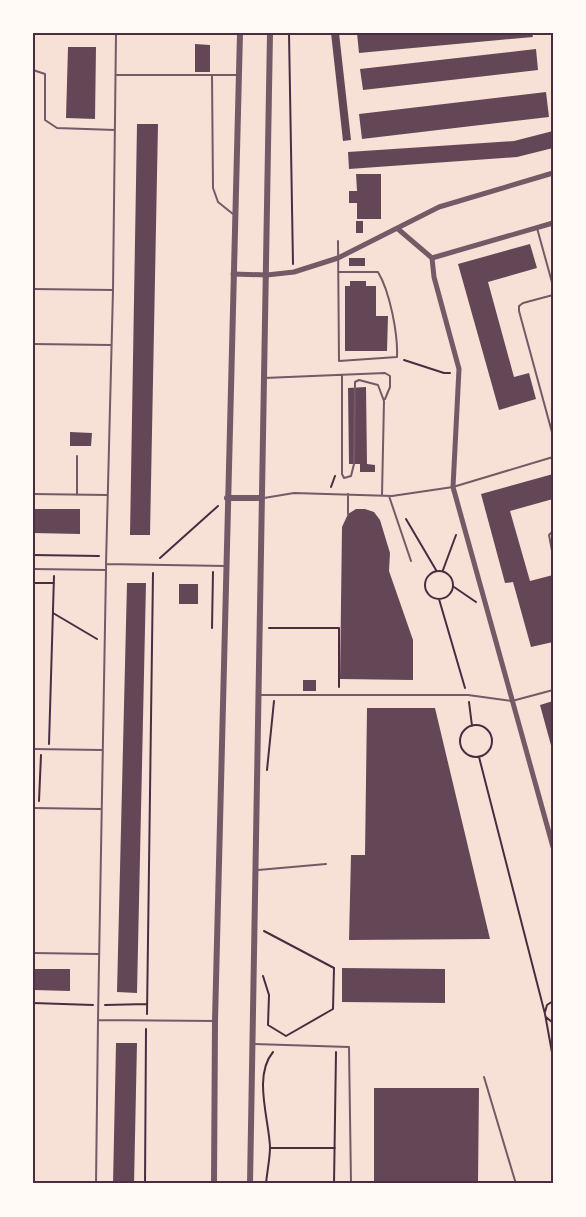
<svg xmlns="http://www.w3.org/2000/svg" width="586" height="1217" viewBox="0 0 586 1217" font-family="Raleway,sans-serif">
<style>
.building{fill:#644757}
.lines{fill:none;stroke-linecap:round;stroke-linejoin:round}
.path{stroke:#4a2c40;stroke-width:2}
.service{stroke:#755966;stroke-width:2}
.minor{stroke:#755966;stroke-width:5}
.tertiary{stroke:#755966;stroke-width:6}
.neatline{fill:none;stroke:#4a2c40;stroke-width:2}
</style>
<rect width="100%" height="100%" fill="#f7e1d7"/>
<!-- building -->
<path class="building" d="M331,33H339L351,140L343,141Z
M357,33H532L533,37L359,53Z
M195,44L210,45V72H195Z
M68,47H96L95,119L66,118Z
M536,49L538,70L363,90L360,69Z
M546,92L549,117L362,139L359,114Z
M137,124H158L150,535H130Z
M553,131V148L517,157L349,169L348,152L514,141Z
M356,174H381V219H357V203H349V191H357Z
M356,221H363V233H356Z
M530,244L537,268L488,282L514,377L529,373L536,399L499,410L458,264Z
M349,258H365V266H349Z
M350,281H366V286H376V316H388L387,351H345V286H350Z
M366,387L367,464L375,465V472H360V464H349L348,388Z
M70,432L92,433L91,446H70Z
M553,474V499L510,511L530,581L553,575V642L531,647L513,582L505,583L481,494Z
M33,509H80V534L33,533Z
M356,509H365L374,512L380,520L390,553L389,571L413,640V680L340,679L342,527L348,514Z
M127,583H146L137,993L117,992Z
M179,584H198V604H179Z
M303,680H316V691H303Z
M553,701V749H552L540,705Z
M367,708H435L490,939L349,940L351,855H365Z
M342,968L445,969V1003L342,1002Z
M33,969H70V991L33,990Z
M116,1043H137L134,1184H113Z
M374,1088H479L478,1184H374Z"/>
<g class="lines">
<!-- path -->
<path class="path" d="M289,33L293,264
M404,360L444,373H450
M331,487L335,476
M406,519L436,570
M33,555L99,556
M160,558L218,506
M443,570L456,535
M425 585a14 14 0 1 1 28 0a14 14 0 1 1-28 0Z
M33,583H54
M454,587L476,602
M439,599L465,688
M53,613L97,639
M212,628L213,572
M269,628H339V687
M469,702L472,726
M460 741a16 16 0 1 1 32 0a16 16 0 1 1-32 0Z
M49,744L54,576
M479,757L545,1014L553,1058
M267,770L274,701
M39,801L41,755
M263,976L269,995L268,1025L286,1036L333,1009L334,968L264,931
M33,1003L93,1005
M105,1005L147,1004
M545,1012L547,1005L553,1001
M147,1014L153,573
M546,1017L553,1023
M270,1148H335
M145,1184L146,1029
M266,1184C267,1172 270,1159 270,1147C269,1119 253,1076 273,1052
M334,1184L336,1052"/>
<!-- service -->
<path class="service" d="M116,33L113,290L106,564L226,566
M33,70L45,74V120L57,128L115,130
M116,75H239
M212,75L213,188L218,202L233,214
M537,228L553,286
M338,241L339,361L397,357C398,334 390,292 378,272H338
M33,289L113,290
M553,295L523,303L519,306V311L553,436
M33,344L111,345
M342,375V474L344,478L351,476L354,464L355,382L359,380L378,385L384,401L382,495
M264,378L385,373L390,376V387L385,399
M77,456V495
M33,494L107,495
M389,496L411,561
M264,498L294,493L392,496L453,487L553,457
M348,514V494
M553,531L549,535L553,556
M33,569L106,570V564
M106,570L98,1020L215,1021
M261,695H468L512,701L553,690
M33,749L102,750
M33,808L101,809
M258,870L326,864
M33,953L99,954
M253,1044L349,1047L351,1184
M484,1077L516,1184
M96,1184L98,1020"/>
<!-- minor -->
<path class="minor" d="M398,229L432,258L434,277L459,369L453,487L553,847
M432,258L553,223
M233,274L267,275L294,272L338,258L439,207L553,173"/>
<!-- tertiary -->
<path class="tertiary" d="M227,498H262
M214,1184L215,1021L240,33
M250,1184L270,33"/>
</g>
<!-- border -->
<rect width="586" height="1217" fill="none" stroke="#fffaf5" stroke-width="69"/>
<rect x="34" y="34" width="518" height="1148" class="neatline"/>
</svg>
